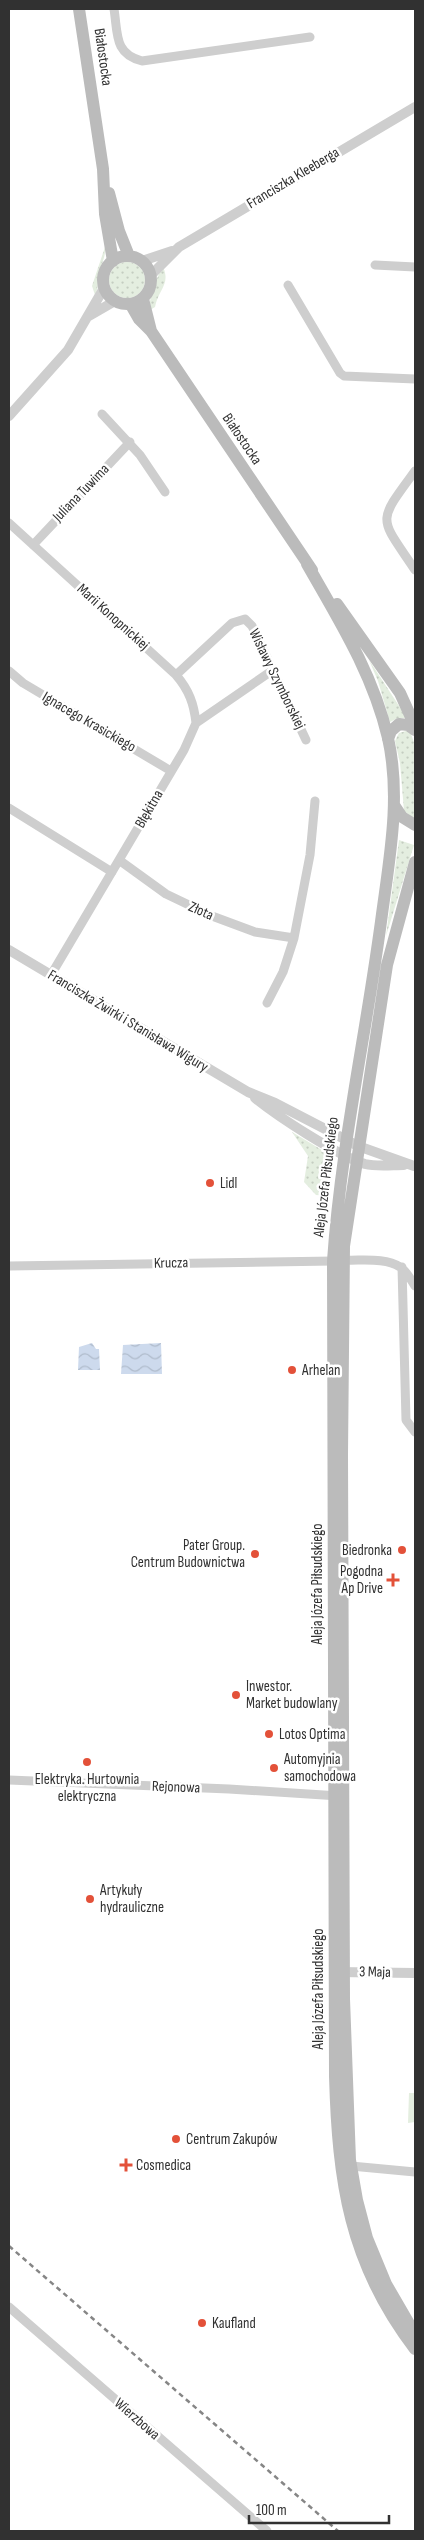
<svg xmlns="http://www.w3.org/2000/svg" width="424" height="2540" viewBox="0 0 424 2540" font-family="'Sofia Sans Condensed',sans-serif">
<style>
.grass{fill:url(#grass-dots)}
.green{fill:#e4eee0}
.water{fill:url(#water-waves)}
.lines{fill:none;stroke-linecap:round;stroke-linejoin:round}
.minor{stroke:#cecece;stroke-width:9}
.tertiary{stroke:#cecece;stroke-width:10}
.secondary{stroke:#bbb;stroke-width:12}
.rail{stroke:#868686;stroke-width:2.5;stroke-dasharray:5 4;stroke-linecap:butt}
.poi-dot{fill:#e35139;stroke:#fff;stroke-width:2}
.labels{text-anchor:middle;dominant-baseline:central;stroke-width:5;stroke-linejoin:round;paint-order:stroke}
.street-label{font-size:15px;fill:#313131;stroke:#fff}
.poi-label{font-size:15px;fill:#313131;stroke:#fff;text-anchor:start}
</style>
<defs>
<pattern id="grass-dots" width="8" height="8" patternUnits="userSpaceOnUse" patternTransform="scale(1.25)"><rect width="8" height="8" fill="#e4eee0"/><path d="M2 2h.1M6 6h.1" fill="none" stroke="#c4cdc1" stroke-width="1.8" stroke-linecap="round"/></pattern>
<pattern id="water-waves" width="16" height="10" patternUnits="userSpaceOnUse" patternTransform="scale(1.25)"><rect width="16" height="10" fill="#cddaed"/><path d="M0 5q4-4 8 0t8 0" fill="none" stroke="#b0bccc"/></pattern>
</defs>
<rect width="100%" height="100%" fill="#fff"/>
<!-- grass -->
<path class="grass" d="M105,247C106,259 100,264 99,275C97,282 99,288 95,295L92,286Z
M109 280a18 18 0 1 1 36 0a18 18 0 1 1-36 0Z
M163,267C171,284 158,290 155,307L150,310C148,299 157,276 163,267Z
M369,660L407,718H398L390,722L378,681Z
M406,731L411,734L415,745V819L404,811L400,763L395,741L399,733Z
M399,840L414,845L386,936Z
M292,1132L327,1153L331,1166L328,1196L316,1195L304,1182L308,1156Z"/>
<!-- green -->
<path class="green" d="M409,2093H415V2122L408,2123Z"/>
<!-- water -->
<path class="water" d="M92,1343L96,1349H99L100,1370H78L79,1347Z
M161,1343L162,1374H121L123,1345Z"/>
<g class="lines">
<!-- minor -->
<path class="minor" d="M114,9C118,34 114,54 142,61L310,37
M375,265L415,267
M288,285L340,373L344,376L415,379
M102,414L140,455L165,492
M415,471C376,524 379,516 415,570
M9,523L176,675C189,690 194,704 196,723
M33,545L130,442
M9,671L23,683L171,771
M176,675L232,623L245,619L252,626L306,740
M9,808L112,872
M119,860L166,894L212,916L255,932L294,938L310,855L315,801
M51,975L184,750L196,723L273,670
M267,1003L283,972L294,938
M343,1260C361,1261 385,1257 400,1267C406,1270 411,1280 415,1286
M9,1266L333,1261
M402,1267L406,1420L415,1432
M9,1780L229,1789L339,1796
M351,2166L415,2172
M9,2307L267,2531"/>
<!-- tertiary -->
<path class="tertiary" d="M142,261L172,251
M151,275L179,247L415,107
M89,316L115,301
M9,416L68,350L104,288
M9,950L248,1092L275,1103L358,1146L414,1166
M255,1098C277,1116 338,1156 365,1164C377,1167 392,1165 404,1165
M336,1972L415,1973"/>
<!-- secondary -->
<path class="secondary" d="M79,9L103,169L105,214L113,261
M109,193L119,231L129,256
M103 280a24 24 0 1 1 48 0a24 24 0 1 1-48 0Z
M143,299L151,331
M131,305L139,319L151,331L312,570
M307,564C339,620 373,674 388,738C401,796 390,855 382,914C367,1030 341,1144 333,1261L335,2076C338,2181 349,2263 415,2349
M337,604L400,693L415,726
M388,739L391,731L399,724L408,725L415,730
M394,805L402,817L415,825
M415,862L387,965L344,1246L342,1455L344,1999L350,2160L357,2200L367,2238L386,2284L415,2334"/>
<!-- rail -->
<path class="rail" d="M9,2246L338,2531"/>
</g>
<!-- markers -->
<g class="poi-dot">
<circle cx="210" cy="1183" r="5"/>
<circle cx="292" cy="1370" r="5"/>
<circle cx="402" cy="1550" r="5"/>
<circle cx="255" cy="1554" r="5"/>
<path d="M390.5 1572.5h5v5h5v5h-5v5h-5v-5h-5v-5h5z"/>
<circle cx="236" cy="1695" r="5"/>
<circle cx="269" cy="1734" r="5"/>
<circle cx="87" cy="1762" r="5"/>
<circle cx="274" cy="1768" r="5"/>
<circle cx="90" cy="1899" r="5"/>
<circle cx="176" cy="2139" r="5"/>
<path d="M123.5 2157.5h5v5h5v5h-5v5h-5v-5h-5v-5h5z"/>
<circle cx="202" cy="2323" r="5"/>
</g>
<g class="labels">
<!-- street labels -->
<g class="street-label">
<text transform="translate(103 57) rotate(82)">Białostocka</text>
<text transform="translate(293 178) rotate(-31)">Franciszka Kleeberga</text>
<text transform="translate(242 439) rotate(56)">Białostocka</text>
<text transform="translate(81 493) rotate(-46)">Juliana Tuwima</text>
<text transform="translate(113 617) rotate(42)">Marii Konopnickiej</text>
<text transform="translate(277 679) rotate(64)">Wisławy Szymborskiej</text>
<text transform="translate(89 722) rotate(30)">Ignacego Krasickiego</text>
<text transform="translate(149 809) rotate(-60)">Błękitna</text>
<text transform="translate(201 911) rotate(24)">Złota</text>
<text transform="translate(128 1021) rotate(31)">Franciszka Żwirki i Stanisława Wigury</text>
<text transform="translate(326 1177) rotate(-83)">Aleja Józefa Piłsudskiego</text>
<text transform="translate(171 1263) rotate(-1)">Krucza</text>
<text transform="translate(317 1584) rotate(-90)">Aleja Józefa Piłsudskiego</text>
<text transform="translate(176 1787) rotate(2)">Rejonowa</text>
<text transform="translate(375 1972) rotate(1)">3 Maja</text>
<text transform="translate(318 1989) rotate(-90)">Aleja Józefa Piłsudskiego</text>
<text transform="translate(137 2419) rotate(41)">Wierzbowa</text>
</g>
<!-- poi labels -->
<g class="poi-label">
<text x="220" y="1183">Lidl</text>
<text x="302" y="1370">Arhelan</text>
<text x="245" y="1545" text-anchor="end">Pater Group.<tspan x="245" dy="17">Centrum Budownictwa</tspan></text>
<text x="392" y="1550" text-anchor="end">Biedronka</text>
<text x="383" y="1571" text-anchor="end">Pogodna<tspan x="383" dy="17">Ap Drive</tspan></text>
<text x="246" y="1686">Inwestor.<tspan x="246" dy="17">Market budowlany</tspan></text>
<text x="279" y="1734">Lotos Optima</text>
<text x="284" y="1759">Automyjnia<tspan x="284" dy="17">samochodowa</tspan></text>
<text x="87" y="1779" text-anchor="middle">Elektryka. Hurtownia<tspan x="87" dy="17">elektryczna</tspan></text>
<text x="100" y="1890">Artykuły<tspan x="100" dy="17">hydrauliczne</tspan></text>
<text x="186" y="2139">Centrum Zakupów</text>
<text x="136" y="2165">Cosmedica</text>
<text x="212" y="2323">Kaufland</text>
</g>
</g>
<!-- border -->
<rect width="424" height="2540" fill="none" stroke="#313131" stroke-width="20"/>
<!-- scale -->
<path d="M249 2515v8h140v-8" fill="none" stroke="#313131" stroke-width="2.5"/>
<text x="256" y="2515" font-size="15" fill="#313131" stroke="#ffffff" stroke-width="4" paint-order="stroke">100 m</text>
</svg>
